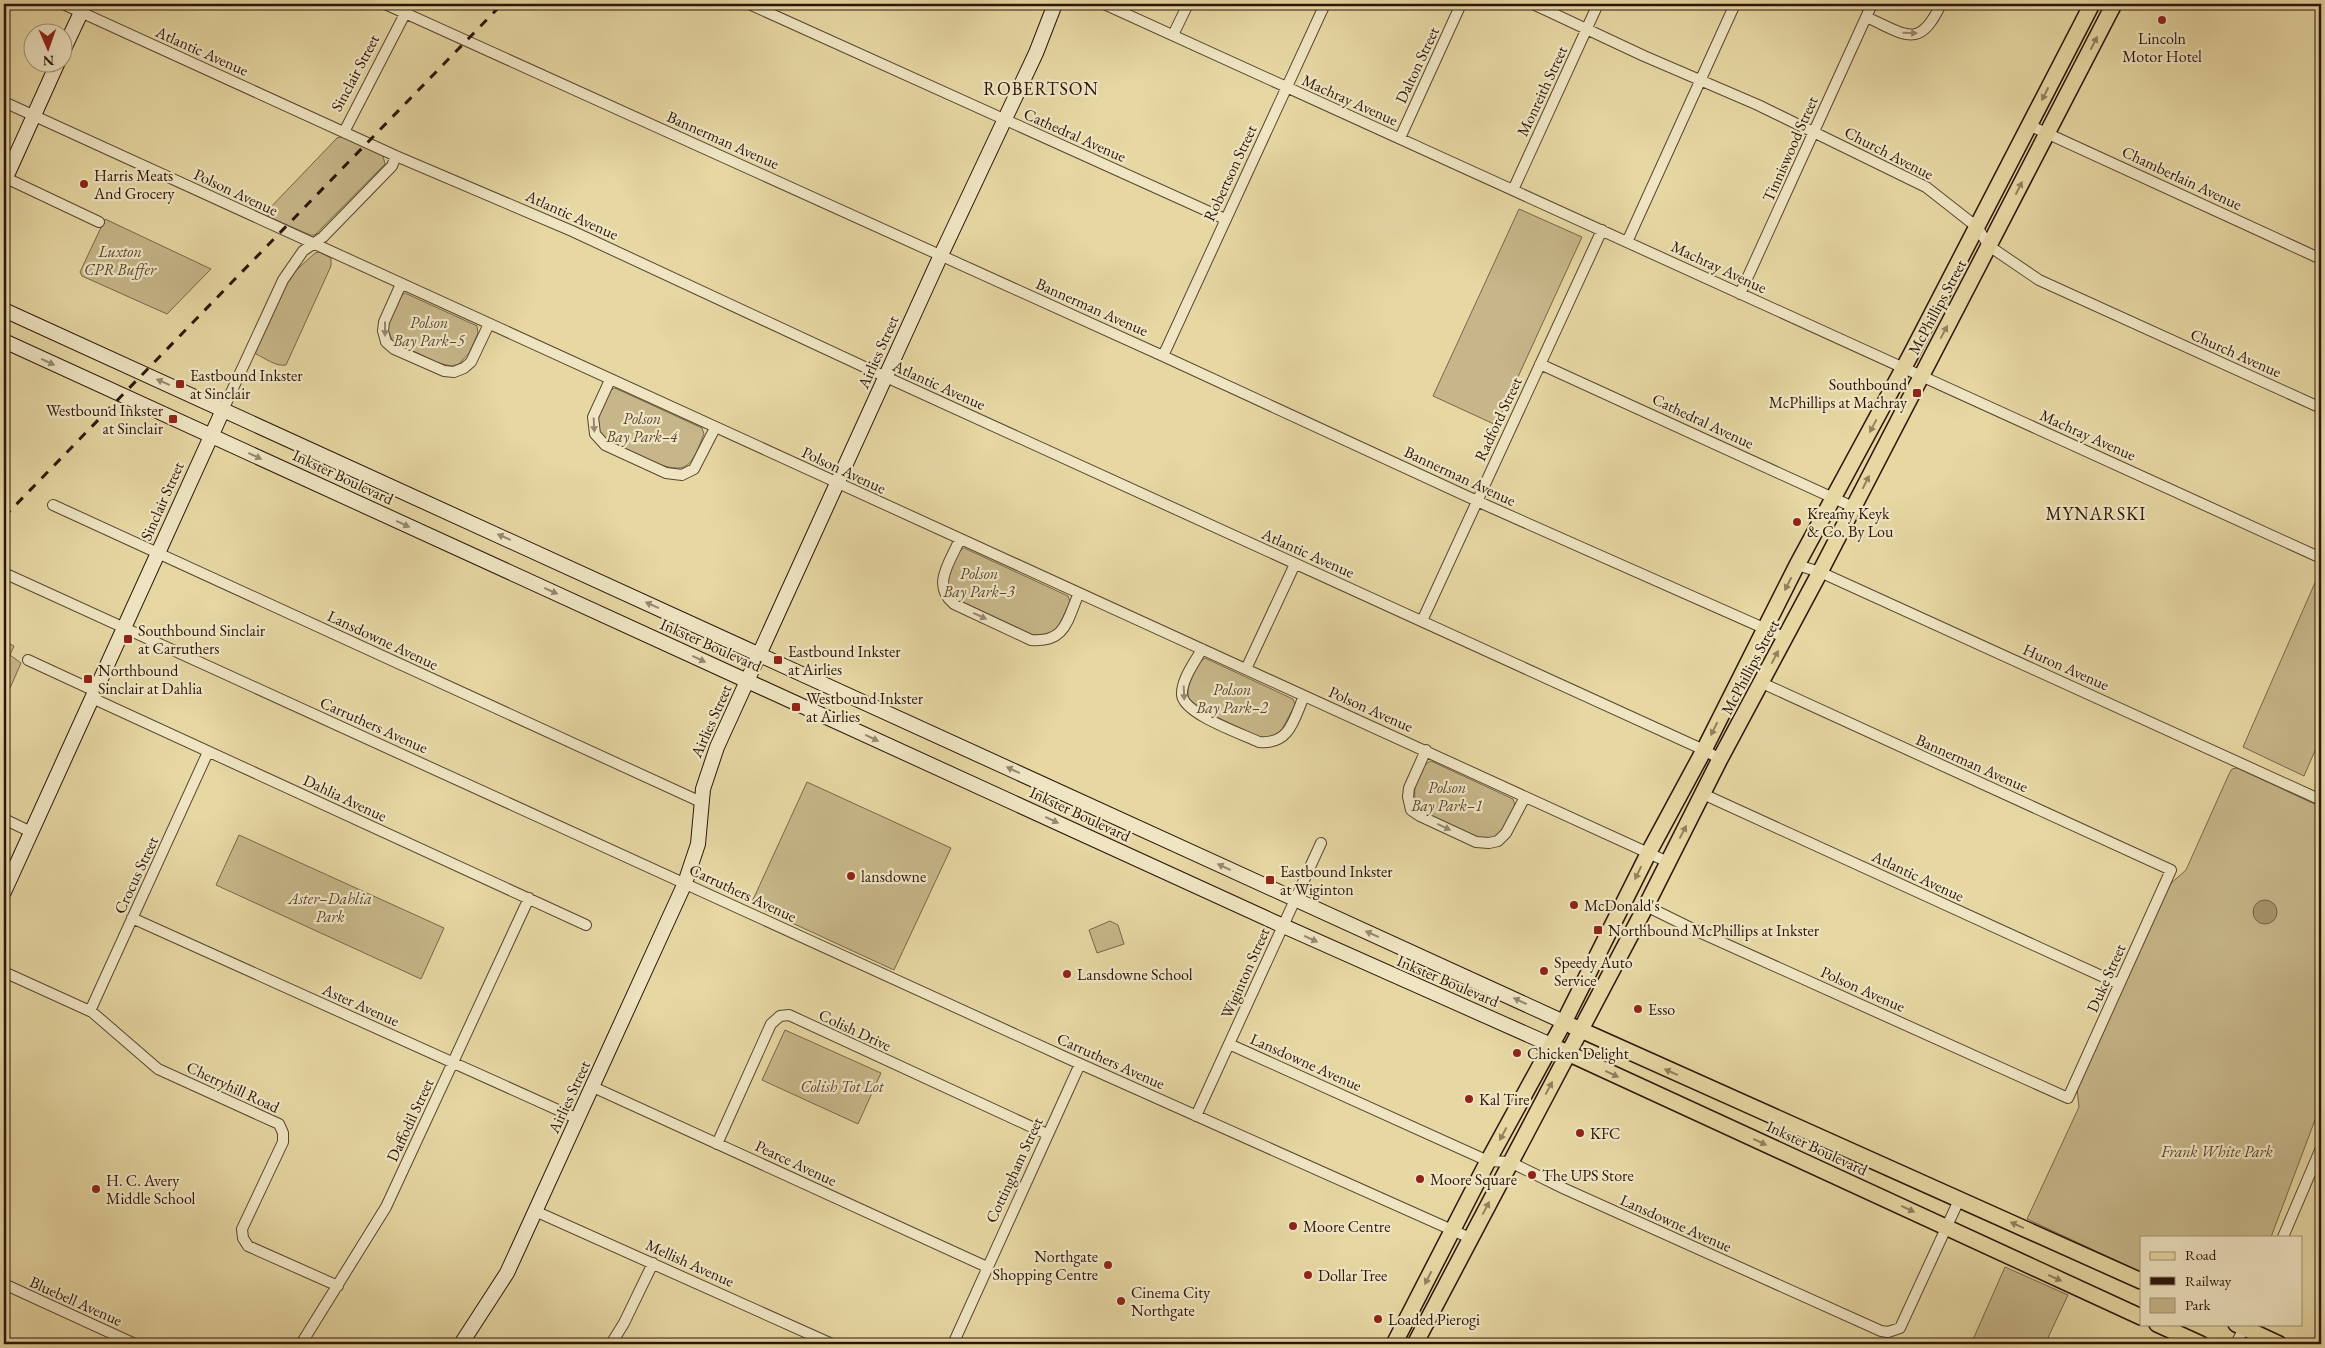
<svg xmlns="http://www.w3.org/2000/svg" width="2325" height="1348" viewBox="0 0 2325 1348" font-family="'EB Garamond',serif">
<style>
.green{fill:#c6b689;stroke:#79664a}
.water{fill:#a7956f;stroke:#766247}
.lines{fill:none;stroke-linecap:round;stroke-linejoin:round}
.street-casing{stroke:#5a4630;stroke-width:12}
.secondary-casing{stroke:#2c150a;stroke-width:16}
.primary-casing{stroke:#2c150a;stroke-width:18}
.street{stroke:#efe5c3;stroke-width:10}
.secondary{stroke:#efe5c3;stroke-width:14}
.primary{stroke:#e6d7a3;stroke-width:15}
.rail{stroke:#2c150a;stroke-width:3;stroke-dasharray:9 9;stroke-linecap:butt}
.oneway{fill:#978770}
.oneway2{fill:#92805e}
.poi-dot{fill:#8f2418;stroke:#efe5c3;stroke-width:2}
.labels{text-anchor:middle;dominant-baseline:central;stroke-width:4.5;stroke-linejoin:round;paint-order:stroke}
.poi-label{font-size:16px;fill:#2c150a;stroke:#efe5c3;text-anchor:start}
.street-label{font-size:16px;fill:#2c150a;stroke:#efe5c3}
.park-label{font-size:16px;font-style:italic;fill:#5a4530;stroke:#efe5c3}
.neighbourhood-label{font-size:18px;letter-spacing:1px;fill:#2c150a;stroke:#efe5c3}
</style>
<rect width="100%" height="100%" fill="#e6d7a3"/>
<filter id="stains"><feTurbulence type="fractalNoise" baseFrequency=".004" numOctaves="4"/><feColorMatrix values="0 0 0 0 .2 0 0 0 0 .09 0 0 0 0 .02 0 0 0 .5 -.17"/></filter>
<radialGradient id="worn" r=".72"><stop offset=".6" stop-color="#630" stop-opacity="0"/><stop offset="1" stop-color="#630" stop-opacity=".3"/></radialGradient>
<!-- green -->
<path class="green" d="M344,136L383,156L385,164L315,235H310L269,217L267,213L268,210L337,138Z
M1519,209L1582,237L1496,425L1433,396Z
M105,219L211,269L167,314L82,276L80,272Z
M319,252L331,258V266L286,365C276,367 265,358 256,354L255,350L291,275L315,253Z
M405,293L477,326L478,333L469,353L459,364L452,366L438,363L393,341C391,337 389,334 388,329C387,319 396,298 405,293Z
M615,388L702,428L704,434C699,445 695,462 684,467C669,474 619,447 604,438C591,422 603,407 610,390Z
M964,548L1068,596L1070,602L1058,627L1049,635H1032L954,598C941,583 952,566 959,551Z
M2321,569V737L2304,776L2243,747Z
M4,641L14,646L10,655L21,663L4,702Z
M1205,658L1293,699L1295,705L1279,735L1263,739C1248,733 1198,715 1191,703C1186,696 1188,687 1191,680C1195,672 1197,663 1205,658Z
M1431,761L1513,799L1515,805L1503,829L1494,838H1477L1421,811C1409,798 1415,768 1431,761Z
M2237,768L2321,807V1104L2271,1237H2141V1272L2027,1219L2079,1107L2077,1089L2169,885L2186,870L2229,774L2232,769Z
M807,782L951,848L894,970L751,904Z
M239,835L444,928L421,979L216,885Z
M1110,921L1118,925L1124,944L1097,953L1089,930Z
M785,1030L881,1073L858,1124L762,1080Z
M2005,1267L2068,1295L2045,1344H1971Z"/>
<!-- water -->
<path class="water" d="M2253 912a12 12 0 1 1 24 0a12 12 0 1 1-24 0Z"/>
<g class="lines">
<defs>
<path id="street" d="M63,4L396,156L572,231L886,377L1704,750L1720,759
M385,4L1163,356L1488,506L1786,638
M749,4L1225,219
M1104,4L2321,558
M1533,4L1644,56L1758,105L1926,187L1977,227L1989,246L2039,280L2321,408
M1866,17C1905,34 1919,51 1941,4
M1173,35L1188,4
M4,102L1668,862
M2029,125L2321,259
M344,132L410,4
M1400,138L1461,4
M6,178L99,222
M1513,190L1598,4
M1627,242L1735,4
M401,284L384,322L383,331L386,342L394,349L444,371L454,372L464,368L471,362L489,324
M1740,294L1872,4
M1163,356L1325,4
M1540,364L1853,507
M610,380L593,417L595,434L605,445L666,473L682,475L694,469L715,428
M223,410L283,280L303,251L323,237L358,201L392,166L396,156
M53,505L701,802
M960,539C950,562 931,585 954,604L1031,640C1066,643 1067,620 1079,593
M1797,565L1820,572L2321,800
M4,573L1067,1058L1470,1238
M1422,621L1602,230
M1202,649C1195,662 1181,680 1182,695C1184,714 1242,734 1259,742C1290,745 1294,719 1304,696
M28,660L95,691
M1246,669L1295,564
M92,698L586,925
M1426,750L1409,788L1408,797L1411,810L1420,816L1476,842L1489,843L1498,841L1506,833L1525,797
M1703,794L2119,984
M4,819L31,832
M1646,906L1699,932L2068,1098L2171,870L1762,683
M132,918L578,1119
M4,972L92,1012L158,1069L279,1124L283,1133V1142L242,1229L243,1238L248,1246L338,1286
M90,1011L208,752
M1229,1044L1488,1161L1510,1162L1565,1189L1881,1331L1888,1332L1900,1328L1959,1200
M593,1087L987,1267
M4,1115V1124
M1196,1116L1321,843
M717,1144L771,1024L780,1016L789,1015L1047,1134
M535,1211L832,1344
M2283,1237L2321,1148
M4,1284L135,1344
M301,1344L386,1207L529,898
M611,1344L624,1323L653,1263
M953,1344L1080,1064
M2236,1344L2246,1324"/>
<path id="secondary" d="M62,53L85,4
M4,182L58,62
M4,310L1564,1022
M4,341L1270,920L1551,1045
M4,892L223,410
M461,1344L507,1273L685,883L698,844L703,789L717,747L941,255L1036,53L1055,4"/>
<path id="primary" d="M1572,1026L2141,1281
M1559,1049L2141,1317
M2157,1324L2201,1344
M2236,1324L2279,1344
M1394,1344L1488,1161L1564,1022L1649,852L1704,750L1797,565L1910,356L2092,4
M1415,1344L1646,906L1720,759L1820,572L2114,4"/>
</defs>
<!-- street casing -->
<use href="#street" class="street-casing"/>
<!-- secondary casing -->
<use href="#secondary" class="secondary-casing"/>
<!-- primary casing -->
<use href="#primary" class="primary-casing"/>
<!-- street -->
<use href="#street" class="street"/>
<!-- secondary -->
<use href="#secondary" class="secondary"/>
<!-- primary -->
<use href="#primary" class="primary"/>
<!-- rail -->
<path class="rail" d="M4,517L502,4"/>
</g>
<!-- one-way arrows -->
<defs><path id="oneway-solid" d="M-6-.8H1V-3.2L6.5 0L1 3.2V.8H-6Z" transform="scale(1.25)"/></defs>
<g class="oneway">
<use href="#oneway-solid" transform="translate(1910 33) rotate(1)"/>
<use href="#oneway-solid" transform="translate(385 329) rotate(90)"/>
<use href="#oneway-solid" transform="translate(48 362) rotate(25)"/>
<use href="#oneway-solid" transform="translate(163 382) rotate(-156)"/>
<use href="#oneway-solid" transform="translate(594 425) rotate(87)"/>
<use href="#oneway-solid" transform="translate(255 456) rotate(25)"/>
<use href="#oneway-solid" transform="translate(403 524) rotate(25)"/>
<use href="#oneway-solid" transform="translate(504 537) rotate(-156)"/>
<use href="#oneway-solid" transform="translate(551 591) rotate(24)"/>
<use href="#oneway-solid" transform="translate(652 605) rotate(-156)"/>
<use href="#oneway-solid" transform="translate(980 616) rotate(25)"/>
<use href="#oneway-solid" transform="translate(699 659) rotate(25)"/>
<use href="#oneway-solid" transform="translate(1184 693) rotate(88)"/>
<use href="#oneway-solid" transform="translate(872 738) rotate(25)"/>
<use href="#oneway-solid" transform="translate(1013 770) rotate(-155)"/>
<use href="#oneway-solid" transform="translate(1052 820) rotate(25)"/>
<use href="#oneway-solid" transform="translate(1444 827) rotate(25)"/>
<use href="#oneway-solid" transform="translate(1224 867) rotate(-155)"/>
<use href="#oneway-solid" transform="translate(1372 934) rotate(-156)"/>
<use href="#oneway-solid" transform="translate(1311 939) rotate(24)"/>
<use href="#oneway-solid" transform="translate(1520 1001) rotate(-155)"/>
</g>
<g class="oneway2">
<use href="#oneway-solid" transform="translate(2094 43) rotate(-63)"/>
<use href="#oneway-solid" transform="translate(2045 94) rotate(117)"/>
<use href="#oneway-solid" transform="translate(2019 188) rotate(-63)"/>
<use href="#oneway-solid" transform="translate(1944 332) rotate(-62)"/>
<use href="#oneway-solid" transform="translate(1873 426) rotate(118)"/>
<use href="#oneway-solid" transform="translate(1866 482) rotate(-63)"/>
<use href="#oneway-solid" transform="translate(1788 584) rotate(117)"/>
<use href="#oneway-solid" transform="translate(1775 657) rotate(-62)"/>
<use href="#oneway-solid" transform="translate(1714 729) rotate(117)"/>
<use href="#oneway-solid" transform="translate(1683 832) rotate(-62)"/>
<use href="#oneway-solid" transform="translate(1638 873) rotate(116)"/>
<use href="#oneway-solid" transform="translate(1671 1072) rotate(-156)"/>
<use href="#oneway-solid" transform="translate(1612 1074) rotate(25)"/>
<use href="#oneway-solid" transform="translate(1549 1088) rotate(-62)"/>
<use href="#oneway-solid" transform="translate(1503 1134) rotate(118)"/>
<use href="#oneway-solid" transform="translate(1760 1142) rotate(25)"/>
<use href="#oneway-solid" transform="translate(1486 1208) rotate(-62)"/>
<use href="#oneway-solid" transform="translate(1908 1209) rotate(25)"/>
<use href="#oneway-solid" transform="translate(2017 1225) rotate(-156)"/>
<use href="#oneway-solid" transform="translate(1428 1278) rotate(117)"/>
<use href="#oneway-solid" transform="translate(2055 1278) rotate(24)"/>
</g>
<!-- markers -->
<g class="poi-dot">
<circle cx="2162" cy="20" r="5"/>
<circle cx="84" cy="184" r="5"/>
<rect x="175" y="379" width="10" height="10" rx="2.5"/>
<rect x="1912" y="388" width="10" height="10" rx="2.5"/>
<rect x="168" y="414" width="10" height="10" rx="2.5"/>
<circle cx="1797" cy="522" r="5"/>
<rect x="123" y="634" width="10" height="10" rx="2.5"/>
<rect x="773" y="655" width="10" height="10" rx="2.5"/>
<rect x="83" y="674" width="10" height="10" rx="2.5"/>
<rect x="791" y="702" width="10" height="10" rx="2.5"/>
<circle cx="851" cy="876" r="5"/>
<rect x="1265" y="875" width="10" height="10" rx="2.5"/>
<circle cx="1574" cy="905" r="5"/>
<rect x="1593" y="925" width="10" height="10" rx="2.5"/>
<circle cx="1544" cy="971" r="5"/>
<circle cx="1067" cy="974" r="5"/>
<circle cx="1638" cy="1009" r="5"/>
<circle cx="1517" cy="1053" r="5"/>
<circle cx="1469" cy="1099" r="5"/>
<circle cx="1580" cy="1133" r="5"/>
<circle cx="1532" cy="1175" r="5"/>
<circle cx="1420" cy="1179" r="5"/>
<circle cx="96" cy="1189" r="5"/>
<circle cx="1293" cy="1226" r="5"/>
<circle cx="1108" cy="1265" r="5"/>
<circle cx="1308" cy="1275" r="5"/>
<circle cx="1121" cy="1301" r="5"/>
<circle cx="1378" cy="1319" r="5"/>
</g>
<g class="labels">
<!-- poi labels -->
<g class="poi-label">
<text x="2162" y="38" text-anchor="middle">Lincoln<tspan x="2162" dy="18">Motor Hotel</tspan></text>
<text x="94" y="175">Harris Meats<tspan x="94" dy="18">And Grocery</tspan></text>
<text x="190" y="375">Eastbound Inkster<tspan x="190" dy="18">at Sinclair</tspan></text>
<text x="1907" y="384" text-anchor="end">Southbound<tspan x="1907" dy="18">McPhillips at Machray</tspan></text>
<text x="163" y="410" text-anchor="end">Westbound Inkster<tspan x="163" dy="18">at Sinclair</tspan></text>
<text x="1807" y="513">Kreamy Keyk<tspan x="1807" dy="18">&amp; Co. By Lou</tspan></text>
<text x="138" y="630">Southbound Sinclair<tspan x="138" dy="18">at Carruthers</tspan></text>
<text x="788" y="651">Eastbound Inkster<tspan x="788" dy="18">at Airlies</tspan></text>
<text x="98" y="670">Northbound<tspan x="98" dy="18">Sinclair at Dahlia</tspan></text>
<text x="806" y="698">Westbound Inkster<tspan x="806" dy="18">at Airlies</tspan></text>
<text x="1280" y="871">Eastbound Inkster<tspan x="1280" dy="18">at Wiginton</tspan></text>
<text x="861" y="876">lansdowne</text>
<text x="1584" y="905">McDonald's</text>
<text x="1608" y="930">Northbound McPhillips at Inkster</text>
<text x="1554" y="962">Speedy Auto<tspan x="1554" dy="18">Service</tspan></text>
<text x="1077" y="974">Lansdowne School</text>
<text x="1648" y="1009">Esso</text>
<text x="1527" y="1053">Chicken Delight</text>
<text x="1479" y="1099">Kal Tire</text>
<text x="1590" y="1133">KFC</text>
<text x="1542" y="1175">The UPS Store</text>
<text x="1430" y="1179">Moore Square</text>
<text x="106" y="1180">H. C. Avery<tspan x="106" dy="18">Middle School</tspan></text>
<text x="1303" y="1226">Moore Centre</text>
<text x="1098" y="1256" text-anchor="end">Northgate<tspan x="1098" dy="18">Shopping Centre</tspan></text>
<text x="1318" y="1275">Dollar Tree</text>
<text x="1131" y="1292">Cinema City<tspan x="1131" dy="18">Northgate</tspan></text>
<text x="1388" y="1319">Loaded Pierogi</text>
</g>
<!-- street labels -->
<g class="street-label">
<text transform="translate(202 51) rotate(24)">Atlantic Avenue</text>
<text transform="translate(1417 65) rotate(-65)">Dalton Street</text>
<text transform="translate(355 73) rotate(-62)">Sinclair Street</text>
<text transform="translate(1542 91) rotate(-65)">Monreith Street</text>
<text transform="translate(1350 100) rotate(24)">Machray Avenue</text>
<text transform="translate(1075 135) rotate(24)">Cathedral Avenue</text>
<text transform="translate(723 140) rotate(24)">Bannerman Avenue</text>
<text transform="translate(1790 149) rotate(-66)">Tinniswood Street</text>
<text transform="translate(1889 153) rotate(27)">Church Avenue</text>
<text transform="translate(1230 173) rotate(-65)">Robertson Street</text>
<text transform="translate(2182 178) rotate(25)">Chamberlain Avenue</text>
<text transform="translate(236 192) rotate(25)">Polson Avenue</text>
<text transform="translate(572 215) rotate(24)">Atlantic Avenue</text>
<text transform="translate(1719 267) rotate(25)">Machray Avenue</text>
<text transform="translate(1092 307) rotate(24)">Bannerman Avenue</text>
<text transform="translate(1937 307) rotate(-62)">McPhillips Street</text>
<text transform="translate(878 352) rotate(-66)">Airlies Street</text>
<text transform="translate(2236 353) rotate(24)">Church Avenue</text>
<text transform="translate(939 385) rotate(24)">Atlantic Avenue</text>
<text transform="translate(1498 419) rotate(-65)">Radford Street</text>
<text transform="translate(1703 421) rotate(25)">Cathedral Avenue</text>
<text transform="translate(2088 435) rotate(24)">Machray Avenue</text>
<text transform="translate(844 470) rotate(25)">Polson Avenue</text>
<text transform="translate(1460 476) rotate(25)">Bannerman Avenue</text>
<text transform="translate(343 477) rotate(25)">Inkster Boulevard</text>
<text transform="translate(162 501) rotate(-66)">Sinclair Street</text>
<text transform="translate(1308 553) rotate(24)">Atlantic Avenue</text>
<text transform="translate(383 640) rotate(25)">Lansdowne Avenue</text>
<text transform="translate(711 645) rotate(24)">Inkster Boulevard</text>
<text transform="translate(1750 667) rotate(-62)">McPhillips Street</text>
<text transform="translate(2066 667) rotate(24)">Huron Avenue</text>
<text transform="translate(1371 709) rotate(24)">Polson Avenue</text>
<text transform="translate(711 721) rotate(-66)">Airlies Street</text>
<text transform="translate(374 725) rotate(24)">Carruthers Avenue</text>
<text transform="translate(1972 763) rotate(24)">Bannerman Avenue</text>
<text transform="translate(345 798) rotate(25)">Dahlia Avenue</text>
<text transform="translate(1080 814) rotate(25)">Inkster Boulevard</text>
<text transform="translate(136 875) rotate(-65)">Crocus Street</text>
<text transform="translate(1918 876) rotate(25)">Atlantic Avenue</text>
<text transform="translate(743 893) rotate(25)">Carruthers Avenue</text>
<text transform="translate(1245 973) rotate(-66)">Wiginton Street</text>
<text transform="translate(2106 978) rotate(-66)">Duke Street</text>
<text transform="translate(1448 981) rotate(23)">Inkster Boulevard</text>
<text transform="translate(1863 989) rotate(24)">Polson Avenue</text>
<text transform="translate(361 1005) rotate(24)">Aster Avenue</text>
<text transform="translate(855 1030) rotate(25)">Colish Drive</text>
<text transform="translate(1111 1061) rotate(24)">Carruthers Avenue</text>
<text transform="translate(1306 1062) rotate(24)">Lansdowne Avenue</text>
<text transform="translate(233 1087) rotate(25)">Cherryhill Road</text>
<text transform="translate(569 1097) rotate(-65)">Airlies Street</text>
<text transform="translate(410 1120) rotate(-65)">Daffodil Street</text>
<text transform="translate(1817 1148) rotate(25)">Inkster Boulevard</text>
<text transform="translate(796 1163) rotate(25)">Pearce Avenue</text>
<text transform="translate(1014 1170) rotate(-65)">Cottingham Street</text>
<text transform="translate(1676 1223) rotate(24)">Lansdowne Avenue</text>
<text transform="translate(690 1263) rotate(24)">Mellish Avenue</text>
<text transform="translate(76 1301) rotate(24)">Bluebell Avenue</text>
</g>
<!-- park labels -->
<g class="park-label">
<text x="120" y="251">Luxton<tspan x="120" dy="18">CPR Buffer</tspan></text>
<text x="429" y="322">Polson<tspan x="429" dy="18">Bay Park–5</tspan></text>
<text x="642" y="418">Polson<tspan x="642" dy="18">Bay Park–4</tspan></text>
<text x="979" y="573">Polson<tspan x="979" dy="18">Bay Park–3</tspan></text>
<text x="1232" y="689">Polson<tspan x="1232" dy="18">Bay Park–2</tspan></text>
<text x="1447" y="787">Polson<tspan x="1447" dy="18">Bay Park–1</tspan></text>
<text x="330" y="898">Aster–Dahlia<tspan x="330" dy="18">Park</tspan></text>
<text x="842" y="1086">Colish Tot Lot</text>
<text x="2217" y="1151">Frank White Park</text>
</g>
<!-- neighbourhood labels -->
<g class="neighbourhood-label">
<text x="1041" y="88">ROBERTSON</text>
<text x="2096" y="513">MYNARSKI</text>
</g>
</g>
<!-- margin -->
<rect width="2325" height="1348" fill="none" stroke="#e6d7a3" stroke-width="20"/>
<rect x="5" y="5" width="2315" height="1338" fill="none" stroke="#2c150a" stroke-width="2.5"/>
<rect x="10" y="10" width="2305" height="1328" fill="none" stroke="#2c150a"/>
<!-- legend -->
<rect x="2140" y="1236" width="162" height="90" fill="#efe5c3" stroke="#a19279"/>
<rect x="2150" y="1252" width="25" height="8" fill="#e6d7a3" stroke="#a19279"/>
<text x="2185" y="1260" font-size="15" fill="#2c150a">Road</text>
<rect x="2150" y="1277" width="25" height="8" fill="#2c150a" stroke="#a19279"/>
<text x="2185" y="1286" font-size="15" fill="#2c150a">Railway</text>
<rect x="2150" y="1298" width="25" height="15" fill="#c6b689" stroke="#a19279"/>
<text x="2185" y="1310" font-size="15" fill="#2c150a">Park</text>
<!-- north arrow -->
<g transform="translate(48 48) rotate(178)"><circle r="24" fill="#efe5c3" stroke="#a19279"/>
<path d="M0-4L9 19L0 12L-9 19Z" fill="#8f2418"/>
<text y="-8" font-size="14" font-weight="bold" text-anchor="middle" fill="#2c150a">N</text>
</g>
<rect width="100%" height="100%" filter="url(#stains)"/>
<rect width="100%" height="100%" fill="url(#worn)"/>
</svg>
